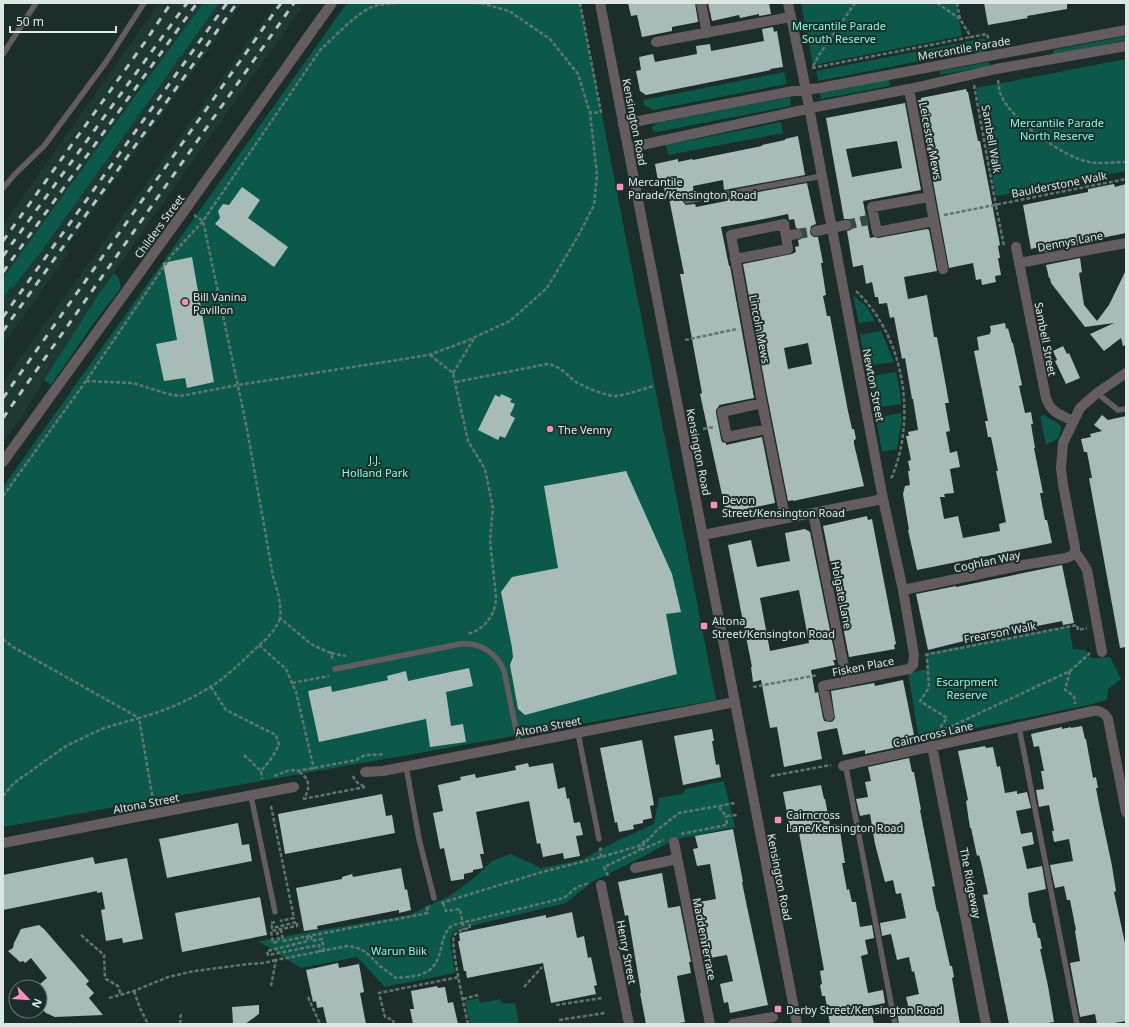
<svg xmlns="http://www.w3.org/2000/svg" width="1129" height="1027" viewBox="0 0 1129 1027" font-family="'Noto Sans',sans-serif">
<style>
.built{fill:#1e3932}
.green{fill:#0b594b}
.building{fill:#a7bcb6;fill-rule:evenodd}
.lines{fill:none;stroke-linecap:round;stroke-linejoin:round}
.minor-tunnel{stroke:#394a45;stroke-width:10;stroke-dasharray:10 5;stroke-linecap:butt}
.path{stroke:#63736f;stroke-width:2.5;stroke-dasharray:4 2;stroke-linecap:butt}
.service{stroke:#645c5f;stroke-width:5.5}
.minor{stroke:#645c5f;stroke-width:10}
.tertiary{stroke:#645c5f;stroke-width:10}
.rail{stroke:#b5c2be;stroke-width:3;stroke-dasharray:7 7;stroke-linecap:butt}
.poi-dot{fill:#fe8ebd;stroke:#1c2e29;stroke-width:1.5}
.labels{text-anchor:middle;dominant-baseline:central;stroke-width:4;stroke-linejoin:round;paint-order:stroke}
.park-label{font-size:11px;fill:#7dffe1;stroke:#1c2e29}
.street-label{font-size:11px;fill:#dce7e4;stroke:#1c2e29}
.poi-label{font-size:11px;fill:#dce7e4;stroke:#1c2e29;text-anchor:start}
</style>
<rect width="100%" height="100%" fill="#1c2e29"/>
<!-- built -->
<path class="built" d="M159,3H242L65,250L69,253L3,345V225Z
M276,3H305L98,295L20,419L3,442V382Z"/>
<!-- green -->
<path class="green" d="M203,3H219L38,256H37L13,288L11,287L3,297V278Z
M347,3H580L716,700L3,827V487Z
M801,3H956L962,36L813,65Z
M1126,36V40L1054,55L1053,50Z
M985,38L987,53L979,55L972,51L818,81L816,71Z
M1126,59V171L996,196L976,88Z
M989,62L990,66L940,75V71Z
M784,72L787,84L653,110L644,105L643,100Z
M889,80L890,86L821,99L820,93Z
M790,97L791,106L657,132L653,131L652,127L656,123Z
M781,122L783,133L668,155L666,145Z
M114,273L119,278L121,288L96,320L51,385L44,380L98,295Z
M853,295L867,307L875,321L859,323Z
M881,331L894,362L866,366L860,335Z
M896,372L900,392L901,404L874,408L868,377Z
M901,413L902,419L897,449L882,452L876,418Z
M1044,415L1059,424L1061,428C1059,440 1057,440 1046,444L1040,416Z
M1069,626L1073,649L1085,650L1092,658L1110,657L1121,679L1108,689L1107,700L1088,705L919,740L908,673L928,669L925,653Z
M724,781L735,827L669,841L668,843L642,857L592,882L566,903L458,929L453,933L450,940L455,973L385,987L357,957L301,968L258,941L409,915L451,895L474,878L492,861L511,854L541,868L581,860L619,840L654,824L659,798L682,794L686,789Z
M479,998L480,1003L500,999L501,1002C506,1004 509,1004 515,1003L519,1024H470L465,1001Z"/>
<!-- building -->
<path class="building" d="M628,3H695L698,22L672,27V31L642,37L637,15L631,16Z
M708,3H769L771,14L759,16V14L740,18L739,15L712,21Z
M984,3H1067V9L1027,16L1028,18L988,25Z
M773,27L774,32L777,31L783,67L770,69L771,70L646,95L640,91L636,71L641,70L639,57L653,54L655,62L697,54L696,46L710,44L711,51L764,41L762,29Z
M966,89L967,92H968L978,141H980L1000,245L998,246L1000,258H998L1001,275L995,276L996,282L982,285L981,279L976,280L973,263L949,268L918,100H921V98Z
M905,103L921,190L863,201L870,238L874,237L878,238L927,229L929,230L937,271L904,277L908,299L927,295L934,337H937L949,403H945L950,431L946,432L950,453L957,451L960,467L950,469L954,493L944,494L945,497H940L944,519L958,516L963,538L1000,531L999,524L1006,522L996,471H998L991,437H988L985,421H988L974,351L979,350L977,337L990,334V332H991L990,326L1005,323L1006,329L1008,328L1012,343H1013L1022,385L1019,386L1025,413L1031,412L1033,424H1031L1035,448H1034L1043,493H1040L1045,520H1047L1052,543L917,570L908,530H909L903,494L905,486L910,485L908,471H910L908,461L911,460L906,436H909L908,432L918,430L913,399H912L905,358L902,359L894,317L890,318L887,303L879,304L878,297H875L872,282L866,284L863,265L853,267L847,231L851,230L852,224L851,220L848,219H844L826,118ZM897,141L902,168L852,177L846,149Z
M798,136L805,175L724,190L723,180L693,186L694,195L685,198L683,202L686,205L695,204L696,207L726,201V198L807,183L816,224L811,226L810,232L811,235L814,237H818L823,263H821L826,295L823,296L827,316H830L848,411L852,429H854L856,439L854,440V444L864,486L793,501V500L788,501L767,395L743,264L792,254L796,252L795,247L799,246L798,240L801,239L803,233L802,230L796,228L794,219L789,220L788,214L764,219L721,227L729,266H730L754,398L719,405V406L716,410V413L721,439L722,442L726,443V445L762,437L775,503L726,513L700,394L702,393L680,274H684L668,193L665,194L664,186L659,187L655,164L678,159V162L692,159L693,160L762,146V145L785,140V139ZM808,343L812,364L788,369L784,348Z
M1114,184L1115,187L1126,184V233L1077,243L1078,245L1044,252L1043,246L1031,249L1023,205L1088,192V189Z
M242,187L260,200L248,218L288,247L274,267L215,224L220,218L218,211L223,204L229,205Z
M192,257L214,382L187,388L185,378L164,381L156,344L177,340L163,263Z
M1080,258L1082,272L1079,273L1084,305L1097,321L1109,305L1126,270V345L1123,346L1121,338L1104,351L1090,334L1114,323L1085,327L1051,283L1050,278H1049L1046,265Z
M1063,346L1067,354L1069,353L1080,378L1066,384L1055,361L1057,360L1053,351Z
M501,394L512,399L510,402L515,404L510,415L515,418L505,438L500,436L498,440L478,430L495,395L500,397Z
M1102,415L1108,420L1126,416V647L1120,648L1089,478H1092L1087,452H1084L1081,439L1091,437L1090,434L1102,431L1094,425Z
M626,471L672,574L681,612L666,614L677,674L525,715L518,709L510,665L513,657L512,648L501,592L512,577L558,568L544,486Z
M867,516L868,520L872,519L896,644L894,645L895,649L849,657L823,526Z
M805,529L810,532L836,660H833L835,665L811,670L815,693L818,692L823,718L824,721L830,722L833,721L835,718L831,691L874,683L875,686L903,680L915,740L906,741L907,745L865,754V750L843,755L837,728L817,732L822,759L784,767L777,727L770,728L761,680L753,682L751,667H752L728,545L751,540L757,567L790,561L785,533ZM799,590L809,643L770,651L760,598Z
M1062,565L1074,623L1063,625L1062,621L1022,629L1021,628L967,639L968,640L928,650L916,594L956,586V587Z
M469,668L473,686L446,692L451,726L463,724L466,742L430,747L426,719L319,742L308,691L331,686L332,692L388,680L387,676L406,671L408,681Z
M1082,726L1085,739H1086L1093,778L1096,777L1098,788H1096L1100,809L1112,866L1116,891L1114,892L1126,948V1021L1109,1024H1097L1095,1014L1080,1017L1070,963L1080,961L1075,931L1076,930L1070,900H1067L1064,886L1055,888L1050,865L1073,861L1069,839L1054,842L1052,831H1054L1049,805L1039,807L1036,790L1044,789L1041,771H1044L1039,746L1034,747L1031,734L1062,727V729L1071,727V728Z
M712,729L714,741H712L716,765L719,764L721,777L683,785L674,736Z
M642,740L654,805L650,806L652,818L643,820V823L633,825L634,829L619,832L617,822L615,823L600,748Z
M985,746L986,748L993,747L997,767L1000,766L1005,793L1017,791V794L1027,792L1031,808L1016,811L1021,834L1032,832L1034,844L1022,847L1027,869L1042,866L1046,889L1028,893L1029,904L1033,923H1035L1038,938H1040L1042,949H1040L1048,986L1054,1022L1042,1024H1009L983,895L988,894L982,866L979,855L977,856L971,828H970L966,801L968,800L958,751Z
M909,758L912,772H914L921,810H920L935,886L932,887L937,912L938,911L950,966H952L954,977L952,978L960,1024H899L897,1012L909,1009L906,997L919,994L914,971L912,972L909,957L897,960L891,934L882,936L880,923L906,918L901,893L896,894L893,880L885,882L875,844L870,814L860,816L856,799L868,797L865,782L871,781L868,767Z
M528,763L529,767L553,763L558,789L565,787L567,799L569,798L574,823L580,822L583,835L576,836L580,856L564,859L563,853L543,857L540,843L537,844L529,801L476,812L484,854H480L483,868L473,870V872L464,874V879L451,881L444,848L440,849L433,813L443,811L438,785L461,780L460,777L475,774L476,778L516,770L515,766Z
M821,785L824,799H825L830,825L839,824L845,863H842L847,890L849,889L852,902H856L860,927L872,925L874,938L865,940L868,954L861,956L868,993L883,990L885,1003L870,1006L874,1024H830L825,996H822L820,985L822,984L820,971L824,970L798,827L790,829L783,792Z
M382,794L386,816L392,815L395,833L285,854L278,814Z
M238,823L242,845L249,844L252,861L167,878L159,839Z
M733,829L743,882H742L746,902L768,1005L730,1013L728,1002L724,1003L720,984L733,981L727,955L704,959L693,903L716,899L710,864L697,866L693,849L698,848L695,836Z
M93,857L95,864L127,858L143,939L123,943L122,938L106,941L101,910L105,909L102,892L97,893V891L3,910V875Z
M401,868L405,890L407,889L411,910L399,913V910L317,926L318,929L304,931L296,888L342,879V877L352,874L353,877Z
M662,873L668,908L680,906L691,962H689L691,973L677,976L685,1022L674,1024H646L640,993H641L628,915L625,916L618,882Z
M260,897L267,935L182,952L175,913Z
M572,912L577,938L584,936L588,958L591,957L597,985L594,986L596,994L551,1003L543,963L467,978L466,971H464L458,941H460L459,933L546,915V918Z
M39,925L44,929L89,981L86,984L94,993L89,998L103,1015L55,1017L46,1013L40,1007V984L47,978L31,958L25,963L23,961L20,962L8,951L13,948L14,943L21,929Z
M338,963L339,968L359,964L364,992L360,993L366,1024H327L323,1007L317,1008L316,1001L313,1002L306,970Z
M437,986L438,988L445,987L448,1003L453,1002L458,1024H413L410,1009H414L411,991Z
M259,1005V1014L245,1024H233L232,1007Z"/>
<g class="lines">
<!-- minor-tunnel -->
<path class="minor-tunnel" d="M846,225L868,220
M797,234L816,231"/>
<!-- path -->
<path class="path" d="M580,3L601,112L590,113
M937,3L960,19L971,37L987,34L990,44
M957,3L960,19
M813,66L819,55L855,3
M812,68L971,37
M998,80C999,85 999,91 1001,95C1011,120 1063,157 1089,162C1101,164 1114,162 1126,162
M974,85L996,206
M996,206L1004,246
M194,215L203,221L247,429L273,576C277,590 282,604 280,618L311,644L321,649L331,653L333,661
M944,215L1126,179
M856,291C905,337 917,419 891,479
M685,340L737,329
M430,355L453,373L468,441L485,469L493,508L490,540L496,597C496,614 485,629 468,634
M453,373L475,337
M86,381L133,383L168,394L180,396L238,385L429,355L464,342L510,321L547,288L577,238L594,205L597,175L590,113L578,74L550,39L509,11L481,3H475
M456,382L547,364C562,367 564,373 576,382C584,387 608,397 617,396C629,394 642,389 654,386
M703,429L714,427
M3,496L86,381L171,256L203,221L321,49C335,37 355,14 372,7C379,4 389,4 396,3
M3,639L13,647L139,718C161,712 183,703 202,692C222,681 239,665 255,649C265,640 276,631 280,618
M259,645L286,669L296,692L314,769
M331,653L346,656
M925,655L1077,625L1078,630L1087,628
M927,659L929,684L928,689L920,701L947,718L937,732
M1070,671L1065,690L1074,696L1075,704
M292,683L329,676
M211,687L226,710L276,735L279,745L271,759L261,771L262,779
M753,687L818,675
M939,732L1070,671L1090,653
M244,755L261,771
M299,772C310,778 311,790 303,799
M274,776L290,770L298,771L356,760C368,752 371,756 384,754
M353,776C355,782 359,784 365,787
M771,776L831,765
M3,796L14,783L66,746L104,728L139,718L153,800
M303,799L365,787
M271,806L294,918L280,921
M719,807L726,816L737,815
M681,834L726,825H727L726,816
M641,850L664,840
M601,857L600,849L602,848
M608,876L604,867L638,851L657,830L679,813L735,803
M441,903L542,872L601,857L639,846L647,839
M443,903L446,911L460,909L464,930
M275,922L271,923L272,928L297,922V926L271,931L273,943L279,941L277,933L281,932
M281,929L283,941L428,913L427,907L430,906
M81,935L104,955L105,977L106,979L118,986L121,995
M307,936L308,941L267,951L268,955L319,945L320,952
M311,936L312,941L322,939L324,951
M271,986L276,960L347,946C365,948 368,954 380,966C385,970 391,974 396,978C404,977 414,977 422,974C447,965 436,936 453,925L564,898L577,887L589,883
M524,987L542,967
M134,991L140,1008L148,1024
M308,997L320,1024
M109,998L134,991L168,977L194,971L249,964L264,963L276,960
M463,999L478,995
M556,1005L602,998
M559,1020L605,1013
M180,1024L181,1012
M394,1024L393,1020L385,1017L379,993L459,977
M468,1024C465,1011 450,943 454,936C457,930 465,929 470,928L469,921"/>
<!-- service -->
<path class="service" d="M3,54L36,3
M3,188L16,173L44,146L106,62L144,3
M687,201L822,176
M1097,393L1118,410L1126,409
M335,669L460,644C480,642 497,653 504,671L519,744
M1019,727L1077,1024
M578,733L599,839
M406,766L419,839L434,898
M846,766L847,773L895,1024
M251,796L275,912"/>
<!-- minor -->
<path class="minor" d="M701,3L707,33
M788,3L802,70L883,499L903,590L914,655L913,665L909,669L823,686L829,716
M656,42L790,17
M909,89L943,269
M623,124L793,91L820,88L1126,30
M628,148L821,106L909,89L996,69L1126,46
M929,197L872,207L877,232L934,221
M816,231L846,225
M786,236L797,234
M1016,247L1046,398C1051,413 1061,415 1073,421
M735,259L788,249L784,224L731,235L762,403L785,518
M1019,263L1126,243
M762,403L722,412L727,437L767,429
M3,462L185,210L332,3
M813,513L847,682
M703,535L883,499
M903,590L1023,565L1066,558L1071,556L1075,552
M1102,652L1087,570L1081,560L1075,552V547L1063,485L1061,468L1063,443L1080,408L1097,393L1126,373
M932,746L986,1024
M843,766L1093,711C1099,710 1105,713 1108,719L1126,812
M365,772L383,771L735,702
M674,842L710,1024
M3,843L152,814L294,787
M635,868L677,859
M601,885L629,1024
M733,1024L773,1017"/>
<!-- tertiary -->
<path class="tertiary" d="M600,3L797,1024"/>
<!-- rail -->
<path class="rail" d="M3,241L145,42L171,3
M3,256L187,3
M3,272L197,3
M3,317L227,3
M3,331L237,3
M3,398L281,3
M3,418L294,3"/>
</g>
<!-- markers -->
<g class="poi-dot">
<rect x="616" y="183" width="8" height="8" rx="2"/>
<circle cx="185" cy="302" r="4"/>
<circle cx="550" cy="429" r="4"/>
<rect x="710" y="501" width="8" height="8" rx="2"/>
<rect x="700" y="622" width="8" height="8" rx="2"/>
<rect x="774" y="816" width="8" height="8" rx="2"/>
<rect x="774" y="1005" width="8" height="8" rx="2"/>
</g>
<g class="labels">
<!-- park labels -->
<g class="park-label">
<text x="839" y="25">Mercantile Parade<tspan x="839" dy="13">South Reserve</tspan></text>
<text x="1057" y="122">Mercantile Parade<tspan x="1057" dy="13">North Reserve</tspan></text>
<text x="375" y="459">J.J.<tspan x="375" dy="13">Holland Park</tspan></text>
<text x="967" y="681">Escarpment<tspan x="967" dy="13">Reserve</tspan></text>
<text x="399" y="950">Warun Biik</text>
</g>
<!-- street labels -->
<g class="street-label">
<text transform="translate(964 48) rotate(-10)">Mercantile Parade</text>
<text transform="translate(635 122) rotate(79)">Kensington Road</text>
<text transform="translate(992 139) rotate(80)">Sambell Walk</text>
<text transform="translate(931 141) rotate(79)">Leicester Mews</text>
<text transform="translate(1059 184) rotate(-11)">Baulderstone Walk</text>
<text transform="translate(159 226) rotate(-54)">Childers Street</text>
<text transform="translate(1070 241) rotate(-11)">Dennys Lane</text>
<text transform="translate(760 329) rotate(79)">Lincoln Mews</text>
<text transform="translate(1046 339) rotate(79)">Sambell Street</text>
<text transform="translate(874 385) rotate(79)">Newton Street</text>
<text transform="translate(699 452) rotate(79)">Kensington Road</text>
<text transform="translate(987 561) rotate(-12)">Coghlan Way</text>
<text transform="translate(842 595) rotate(79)">Holgate Lane</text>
<text transform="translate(1000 632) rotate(-11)">Frearson Walk</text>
<text transform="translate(863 666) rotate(-11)">Fisken Place</text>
<text transform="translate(548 726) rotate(-11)">Altona Street</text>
<text transform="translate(933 734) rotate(-13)">Cairncross Lane</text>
<text transform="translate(146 803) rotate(-11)">Altona Street</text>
<text transform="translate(780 877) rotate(79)">Kensington Road</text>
<text transform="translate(971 883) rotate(79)">The Ridgeway</text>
<text transform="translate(705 939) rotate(79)">Madden Terrace</text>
<text transform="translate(627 952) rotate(79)">Henry Street</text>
</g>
<!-- poi labels -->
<g class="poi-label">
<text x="628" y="181">Mercantile<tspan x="628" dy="13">Parade/Kensington Road</tspan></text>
<text x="193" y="296">Bill Vanina<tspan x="193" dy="13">Pavillon</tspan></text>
<text x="558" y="429">The Venny</text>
<text x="722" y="499">Devon<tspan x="722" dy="13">Street/Kensington Road</tspan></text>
<text x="712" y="620">Altona<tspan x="712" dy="13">Street/Kensington Road</tspan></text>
<text x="786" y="814">Cairncross<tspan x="786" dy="13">Lane/Kensington Road</tspan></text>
<text x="786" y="1009">Derby Street/Kensington Road</text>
</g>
</g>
<!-- border -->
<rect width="1129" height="1027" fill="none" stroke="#dce7e4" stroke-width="8"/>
<!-- north arrow -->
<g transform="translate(28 999) rotate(115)"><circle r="19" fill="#1c2e29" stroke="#697874"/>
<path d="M0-3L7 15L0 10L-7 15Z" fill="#fe8ebd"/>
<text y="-6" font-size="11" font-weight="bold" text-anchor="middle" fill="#dce7e4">N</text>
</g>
<!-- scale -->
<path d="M10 26v6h106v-6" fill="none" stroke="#dce7e4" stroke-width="2"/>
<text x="16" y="26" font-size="12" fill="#dce7e4" stroke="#1c2e29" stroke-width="3" paint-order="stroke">50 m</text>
</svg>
